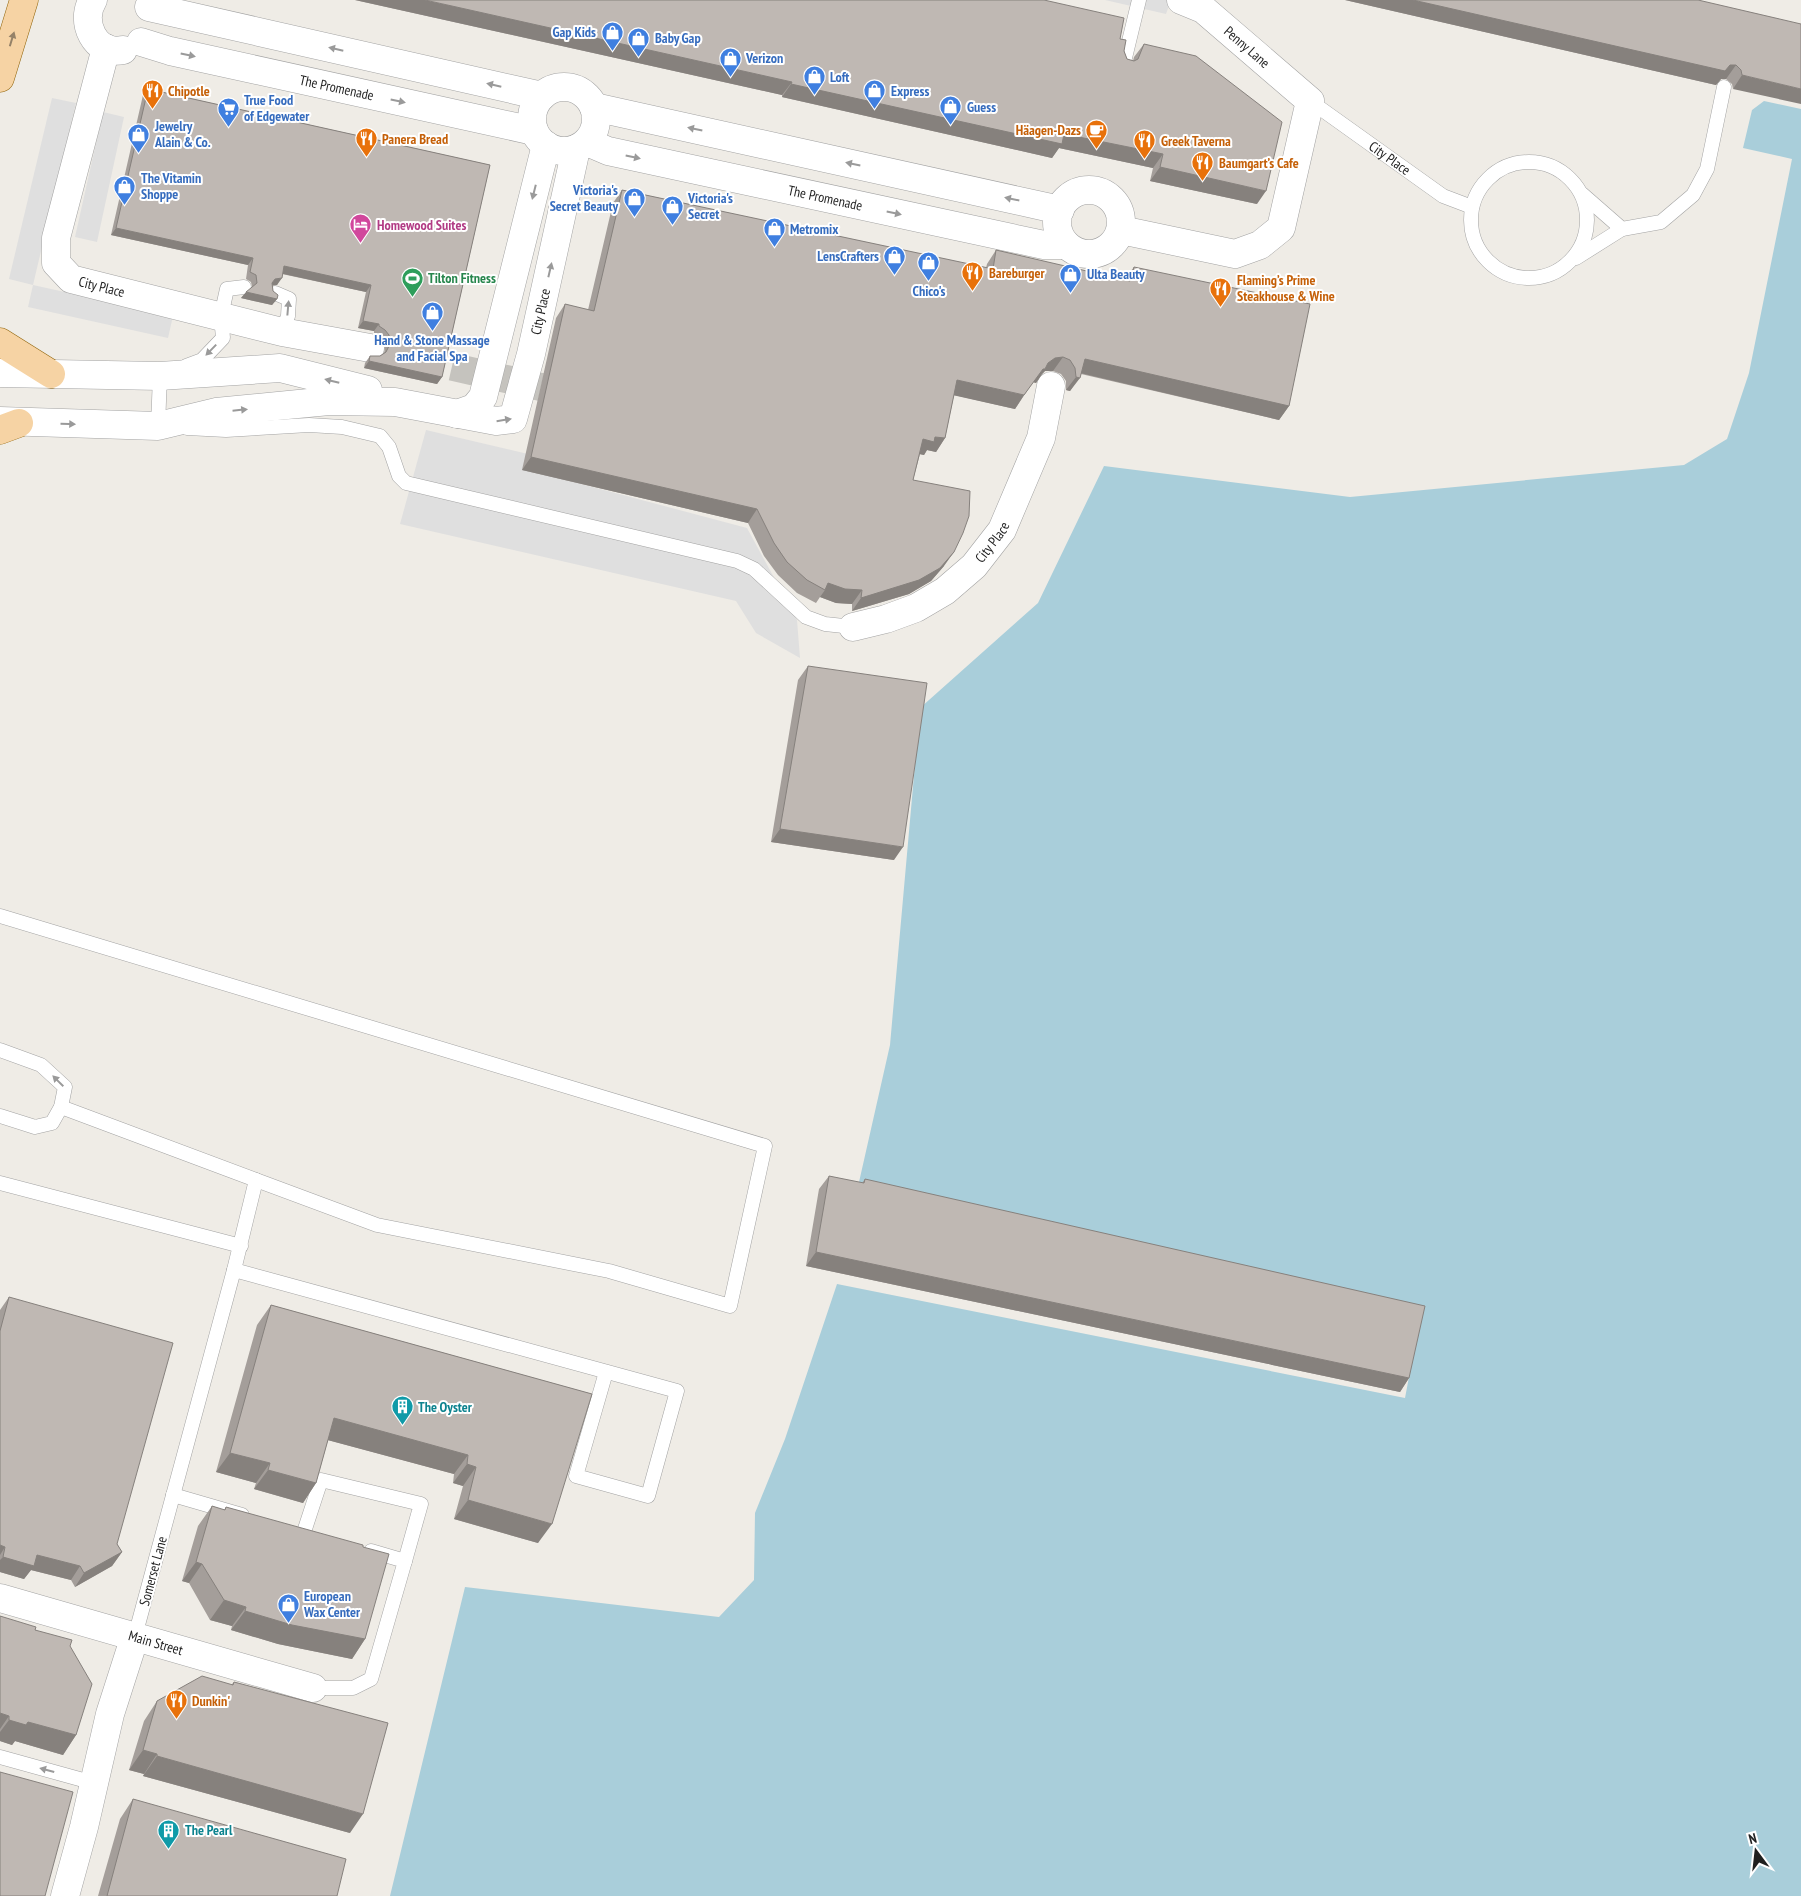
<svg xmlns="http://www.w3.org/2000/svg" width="1801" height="1896" viewBox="0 0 1801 1896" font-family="'PT Sans Narrow',sans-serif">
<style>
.parking{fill:#dfdfdf}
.water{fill:#a9ceda}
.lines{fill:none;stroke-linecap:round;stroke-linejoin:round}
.minor-tunnel{stroke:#c5c3be;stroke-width:28;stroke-dasharray:28 14;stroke-linecap:butt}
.service-casing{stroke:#a3a3a3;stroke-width:15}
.minor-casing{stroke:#a3a3a3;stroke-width:29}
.primary-casing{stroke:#90640a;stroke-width:29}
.service{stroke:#fff;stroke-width:14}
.minor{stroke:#fff;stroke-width:28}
.primary{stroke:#f6d3a4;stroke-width:28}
.wall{fill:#a49e9a}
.shaded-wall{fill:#86817d}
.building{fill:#bfb8b3;stroke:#86817d}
.oneway{fill:#958268}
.oneway2{fill:#9a9a9a}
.labels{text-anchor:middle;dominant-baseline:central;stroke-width:4;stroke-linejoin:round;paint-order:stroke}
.shop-label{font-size:14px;font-weight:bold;fill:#366cbe;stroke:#fff;text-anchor:start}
.street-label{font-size:14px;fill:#1f1f1f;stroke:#fff}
.food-label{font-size:14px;font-weight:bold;fill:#c56008;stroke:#fff;text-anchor:start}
.hotel-label{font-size:14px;font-weight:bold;fill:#b23c85;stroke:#fff;text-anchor:start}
.leisure-label{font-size:14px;font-weight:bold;fill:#27864d;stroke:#fff;text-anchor:start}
.culture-label{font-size:14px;font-weight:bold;fill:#0d838f;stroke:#fff;text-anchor:start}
</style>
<rect width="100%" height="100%" fill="#efece6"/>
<!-- parking -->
<path class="parking" d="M1105,0H1171L1166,14Z
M52,98L76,103L33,285L173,316L168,338L28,307L33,285L9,279Z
M103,112L124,117L97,242L75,237Z
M426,430L528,454L525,469L747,528L797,620L800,658L756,633L736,601L400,524Z"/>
<!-- water -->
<path class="water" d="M1764,101L1801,109V1896H390L465,1587L719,1617L754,1580L755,1513L785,1439L837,1284L1405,1398L1420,1319L857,1191L890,1045L920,708L1038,603L1104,466L1350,497L1684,465L1727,439L1749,373L1792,159L1743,148L1752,110Z"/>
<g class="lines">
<!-- minor-tunnel -->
<path class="minor-tunnel" d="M370,348L541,387"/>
<defs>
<g id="service">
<path d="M1123,66L1139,0"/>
<path id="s1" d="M1310,101L1443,196L1472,207"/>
<circle cx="1529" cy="220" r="58"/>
<path d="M1582,194L1622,229L1661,222L1693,195L1707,169L1724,87"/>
<path d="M1576,258L1622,229"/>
<path d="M275,293L289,299L288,316L282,332"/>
<path d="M186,366L202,360L223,338L221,316L227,289L244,287"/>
<path d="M163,427L158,426L160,376L164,375"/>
<path d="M187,428L226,430L309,425L342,427L380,436L389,447L399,476L406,483L737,561L754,569L806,617L825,624L853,627"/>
<path d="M0,916L765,1146L730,1306L609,1271L377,1225L256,1180"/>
<path d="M0,1050L41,1065L65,1087L61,1107L52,1123L35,1127L0,1116"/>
<path d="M61,1107L256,1180L234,1270L135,1636"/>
<path d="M0,1183L241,1246"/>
<path d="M234,1270L677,1391L648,1496L576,1476L606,1372"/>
<path d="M173,1495L242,1515"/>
<path d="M304,1532L321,1480L421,1504L405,1561"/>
<path d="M313,1688H353L371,1679L405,1561L371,1551"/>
<path d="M0,1757L94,1783"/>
</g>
<g id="minor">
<path d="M93,0C79,21 95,56 123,50"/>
<path d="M149,7L542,96"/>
<path id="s2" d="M141,42L170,51L534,131"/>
<path id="s3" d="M106,48L56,238V263L71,279L282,332L370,348"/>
<circle cx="564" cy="119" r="32"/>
<path d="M594,107L1060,210"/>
<path id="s4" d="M587,142L608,151L1044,245H1066"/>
<circle cx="1089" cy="222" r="32"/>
<path d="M1121,230L1235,254L1260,245L1281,228L1310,101L1203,9L1181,0"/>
<path d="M0,373L160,376L280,368L368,390"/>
<path d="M457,414L474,408L483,397L546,145"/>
<path id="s5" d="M0,421L158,426L216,412L329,401L395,402L496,421L513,419L531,354L576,149"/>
<path id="s6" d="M853,627L886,619L916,608L945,591L974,566L1002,530L1041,438L1051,386"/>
<path id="s7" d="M0,1598L313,1688"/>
<path d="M65,1896L84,1827L110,1714L135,1636"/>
</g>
<path id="primary" d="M0,78L24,0
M0,342L51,374
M0,430L19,423"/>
</defs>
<!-- service casing -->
<use href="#service" class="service-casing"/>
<!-- minor casing -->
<use href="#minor" class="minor-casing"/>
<!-- primary casing -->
<use href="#primary" class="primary-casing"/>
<!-- service -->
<use href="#service" class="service"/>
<!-- minor -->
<use href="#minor" class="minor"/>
<!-- primary -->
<use href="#primary" class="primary"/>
</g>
<!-- wall -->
<path class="wall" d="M355,0L1120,39L1127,59L1133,61L1134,57L1144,44L1257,204L1150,181L1153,168L1059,148L1052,158L782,97V95Z
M1345,0L1801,24L1733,89L1732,84L1726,79H1721L1716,85Z
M148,89L490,165L442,377L437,384L364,368L365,363L370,356H380L384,353L385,351L384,342L380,336L374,333V331L358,328L366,292L282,274L277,285H272L273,291L277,299L272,305L241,298L252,287L251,282L246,279L248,265L111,235L143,95Z
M622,190L986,268L987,264L996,250L1124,280L1134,267L1289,406L1279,420L1081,374L1070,391L1066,390V381L1061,374L1053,371H1045L1042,374L1036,383L1033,382L1015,409L954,395L945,438L936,452L927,450L924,455L920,454L913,480L944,566L931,581L909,594L852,611V604L836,603L820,597L816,603L797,593L778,575L764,556L748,523L522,470L556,318L565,304L588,310L613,203Z
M808,666L894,860L771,842L798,680Z
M829,1176L862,1183L865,1179L1409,1378L1400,1392L806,1266L819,1189Z
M9,1297L117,1544L122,1552L112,1566L75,1587L71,1580L31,1570L24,1579L0,1572V1310Z
M271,1305L592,1394L538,1543L454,1519L463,1486L453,1483L454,1474L328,1440L316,1483L303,1503L254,1489L256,1483L216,1472L257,1325Z
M212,1506L224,1510L226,1507L363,1547L365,1639L352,1659L278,1644L231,1630L232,1626L210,1620L189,1583L182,1581L198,1526Z
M0,1616L35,1630L70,1646L76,1735L63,1755L15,1741L12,1745L0,1741Z
M234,1682L350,1833L143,1776L144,1774L129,1770L144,1721L157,1701L231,1685Z
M133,1799L337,1896H98L120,1819Z"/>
<!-- shaded-wall -->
<path class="shaded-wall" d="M355,0H425L792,82L782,95Z
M1345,0H1413L1730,65H1736L1726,79H1721L1716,85Z
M1742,75L1801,89V104L1733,89Z
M791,84L1064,134L1163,154L1153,168L1059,148L1052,158L782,97Z
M1160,167L1266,191L1257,204L1150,181Z
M116,228L253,258L248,265L111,235Z
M284,266L371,285L366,292L279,273Z
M282,278L277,285L270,286L275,279Z
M246,292L277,299L272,305L241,298Z
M363,321L379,324L374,331L358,328Z
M1063,357L1053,371H1045L1042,374L1036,383L1033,382L1043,369L1048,363L1055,358Z
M1085,359L1289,406L1279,420L1076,372Z
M369,361L442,377L437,384L364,368Z
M1076,377L1080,378L1070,391L1066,390Z
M957,380L1024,395L1015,409L948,394Z
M935,437L945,438L936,452L927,450L924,455L914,453L923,439Z
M531,457L757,509L748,523L522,470Z
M954,552L944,566L931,581L909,594L852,611L861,598Z
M828,583L862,590L852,604L836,603L820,597L825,590Z
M780,829L903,847L894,860L771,842Z
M816,1252L1409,1378L1400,1392L806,1266Z
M334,1418L468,1455L454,1474L320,1438Z
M230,1453L270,1463L256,1483L216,1472Z
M467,1464L476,1467L463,1486L453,1483Z
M268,1470L316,1483L303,1503L254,1489Z
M468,1500L552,1524L538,1543L454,1519Z
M0,1545L5,1547L0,1555Z
M122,1552L112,1566L75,1587L84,1573Z
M37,1555L80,1566L71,1580L31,1570L24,1579L0,1572V1560L3,1557Z
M196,1562L202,1564L189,1583L182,1581Z
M224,1600L246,1607L232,1626L210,1620Z
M245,1611L365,1639L352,1659L278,1644L231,1630Z
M0,1713L9,1716L0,1729Z
M9,1720L28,1722L76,1735L63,1755L15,1741L12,1745L0,1741V1732Z
M143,1750L157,1754L144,1774L129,1770Z
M157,1756L363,1814L350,1833L143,1776Z"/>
<!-- building -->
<path class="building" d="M425,0H1044L1124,18L1120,39L1126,40L1124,51L1127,59L1134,61L1138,59L1144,44L1196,56L1282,122L1266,191L1160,167L1163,154L1064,134L1062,144L791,84L792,82Z
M1413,0H1698L1801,24V89L1742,75L1741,70L1736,65H1730L1725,71Z
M148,89L490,165L442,377L369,361L370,356H380L386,352L390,344L389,335L385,330L379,326V324L363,321L371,285L284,266L282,278L275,279L272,283L273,291L278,295L277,299L246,292L257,283L256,275L250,272L253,258L116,228Z
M622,190L993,269L996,250L1130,281L1134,267L1310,304L1289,406L1085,359L1080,378L1076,377L1075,368L1070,360L1063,357L1055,358L1048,363L1045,369H1043L1024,395L957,380L945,438L935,437L934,442L923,439L913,480L970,491L969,516L963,533L954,552L940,568L919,580L861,598L862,590L845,589L828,583L825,590L807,580L787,562L774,543L757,509L531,457L565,304L594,311Z
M808,666L927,683L903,847L780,829Z
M829,1176L864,1183L865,1179L1425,1306L1409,1378L816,1252Z
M9,1297L173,1343L117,1544L122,1552L84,1573L80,1566L37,1555L34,1566L3,1557L5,1547L0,1545V1331Z
M271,1305L592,1394L552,1524L468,1500L476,1467L467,1464L468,1455L334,1418L316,1483L268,1470L270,1463L230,1453Z
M212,1506L225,1510L226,1507L363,1545V1547L389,1554L365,1639L292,1625L245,1611L246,1607L224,1600L202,1564L196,1562Z
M0,1616L36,1627L35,1630L72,1640L70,1646L92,1684L76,1735L28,1722L26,1725L9,1720V1716L0,1713Z
M202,1676L233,1685L234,1682L388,1723L363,1814L157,1756V1754L143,1750L157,1701Z
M0,1772L73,1792L45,1896H0Z
M133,1799L346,1859L337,1896H107Z"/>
<!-- one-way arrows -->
<defs><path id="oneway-solid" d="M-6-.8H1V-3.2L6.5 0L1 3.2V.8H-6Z" transform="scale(1.25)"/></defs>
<use class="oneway" href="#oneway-solid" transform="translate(12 39) rotate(-73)"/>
<g class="oneway2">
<use href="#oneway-solid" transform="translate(336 49) rotate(-167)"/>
<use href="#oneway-solid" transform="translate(188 55) rotate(12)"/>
<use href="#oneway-solid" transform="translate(494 85) rotate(-167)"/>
<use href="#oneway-solid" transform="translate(398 101) rotate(12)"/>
<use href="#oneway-solid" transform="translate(695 129) rotate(-168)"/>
<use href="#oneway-solid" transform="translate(633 157) rotate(12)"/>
<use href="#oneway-solid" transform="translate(853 164) rotate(-168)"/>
<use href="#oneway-solid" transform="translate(534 192) rotate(104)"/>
<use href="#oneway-solid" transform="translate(1012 199) rotate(-168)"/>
<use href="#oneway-solid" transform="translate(894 213) rotate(12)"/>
<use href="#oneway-solid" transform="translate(550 270) rotate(-77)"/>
<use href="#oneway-solid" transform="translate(288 308) rotate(-85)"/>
<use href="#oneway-solid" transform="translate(211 350) rotate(134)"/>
<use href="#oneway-solid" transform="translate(332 381) rotate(-166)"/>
<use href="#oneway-solid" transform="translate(240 410) rotate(-6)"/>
<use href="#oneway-solid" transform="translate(504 420) rotate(-9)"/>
<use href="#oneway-solid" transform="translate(68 424) rotate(2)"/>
<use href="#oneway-solid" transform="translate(58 1081) rotate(-135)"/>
<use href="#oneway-solid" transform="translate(47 1770) rotate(-165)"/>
</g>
<!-- icons -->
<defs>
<symbol id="shop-pin" viewBox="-11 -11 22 30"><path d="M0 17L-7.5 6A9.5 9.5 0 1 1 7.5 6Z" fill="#3f7fe0" stroke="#fff"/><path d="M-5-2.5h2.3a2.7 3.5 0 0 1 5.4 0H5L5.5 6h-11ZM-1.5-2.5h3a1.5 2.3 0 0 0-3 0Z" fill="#fff"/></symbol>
<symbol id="restaurant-pin" viewBox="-11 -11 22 30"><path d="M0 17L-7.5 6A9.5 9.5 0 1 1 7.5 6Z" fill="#e8710a" stroke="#fff"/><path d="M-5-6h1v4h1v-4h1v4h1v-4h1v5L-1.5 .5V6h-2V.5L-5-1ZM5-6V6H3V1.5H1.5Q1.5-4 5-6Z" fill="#fff"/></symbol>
<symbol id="supermarket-pin" viewBox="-11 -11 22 30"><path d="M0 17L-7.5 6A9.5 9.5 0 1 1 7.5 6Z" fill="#3f7fe0" stroke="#fff"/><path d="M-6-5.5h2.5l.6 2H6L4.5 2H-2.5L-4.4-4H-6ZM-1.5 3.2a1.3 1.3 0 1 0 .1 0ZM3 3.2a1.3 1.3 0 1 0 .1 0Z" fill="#fff"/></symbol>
<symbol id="cafe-pin" viewBox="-11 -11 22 30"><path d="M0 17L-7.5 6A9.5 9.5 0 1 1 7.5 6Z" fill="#e8710a" stroke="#fff"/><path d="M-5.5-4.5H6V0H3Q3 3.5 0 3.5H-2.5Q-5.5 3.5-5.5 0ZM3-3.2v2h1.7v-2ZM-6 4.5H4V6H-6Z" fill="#fff"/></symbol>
<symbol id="hotel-pin" viewBox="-11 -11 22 30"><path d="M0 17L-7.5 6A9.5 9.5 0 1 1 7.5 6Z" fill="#d1479c" stroke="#fff"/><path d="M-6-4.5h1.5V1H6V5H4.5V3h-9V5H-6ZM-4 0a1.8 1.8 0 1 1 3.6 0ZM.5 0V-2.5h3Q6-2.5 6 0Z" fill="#fff"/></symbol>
<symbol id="stadium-pin" viewBox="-11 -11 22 30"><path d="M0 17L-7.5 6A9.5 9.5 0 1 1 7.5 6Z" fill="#2e9e5b" stroke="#fff"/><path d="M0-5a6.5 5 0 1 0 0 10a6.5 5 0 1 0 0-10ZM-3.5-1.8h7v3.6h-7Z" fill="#fff"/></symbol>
<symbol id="building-pin" viewBox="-11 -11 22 30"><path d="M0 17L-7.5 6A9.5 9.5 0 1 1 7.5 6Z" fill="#0f9aa8" stroke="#fff"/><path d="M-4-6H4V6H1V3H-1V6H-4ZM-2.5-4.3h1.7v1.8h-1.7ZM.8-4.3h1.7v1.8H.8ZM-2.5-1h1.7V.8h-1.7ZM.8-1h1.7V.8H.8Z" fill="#fff"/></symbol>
</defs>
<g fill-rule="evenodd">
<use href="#shop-pin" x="600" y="20" width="25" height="34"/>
<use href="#shop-pin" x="626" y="26" width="25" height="34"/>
<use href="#shop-pin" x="718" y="46" width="25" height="34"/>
<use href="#shop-pin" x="802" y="64" width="25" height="34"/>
<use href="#restaurant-pin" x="140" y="78" width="25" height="34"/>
<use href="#shop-pin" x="862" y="78" width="25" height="34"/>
<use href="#shop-pin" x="938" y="94" width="25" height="34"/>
<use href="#supermarket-pin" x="216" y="96" width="25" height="34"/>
<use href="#cafe-pin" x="1084" y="118" width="25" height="34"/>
<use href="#shop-pin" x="126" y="122" width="25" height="34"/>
<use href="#restaurant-pin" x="354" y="126" width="25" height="34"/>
<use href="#restaurant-pin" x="1132" y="128" width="25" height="34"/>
<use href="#restaurant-pin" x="1190" y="150" width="25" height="34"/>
<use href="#shop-pin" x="112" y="174" width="25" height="34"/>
<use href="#shop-pin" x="622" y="186" width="25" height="34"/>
<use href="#shop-pin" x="660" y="194" width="25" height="34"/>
<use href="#hotel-pin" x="348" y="212" width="25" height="34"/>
<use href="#shop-pin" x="762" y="216" width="25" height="34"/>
<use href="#shop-pin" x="882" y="244" width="25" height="34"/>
<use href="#shop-pin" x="916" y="250" width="25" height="34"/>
<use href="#restaurant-pin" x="960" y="260" width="25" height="34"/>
<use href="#shop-pin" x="1058" y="262" width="25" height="34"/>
<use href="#stadium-pin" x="400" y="266" width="25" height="34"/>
<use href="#restaurant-pin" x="1208" y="276" width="25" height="34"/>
<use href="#shop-pin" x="420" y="300" width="25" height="34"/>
<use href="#building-pin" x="390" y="1394" width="25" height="34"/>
<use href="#shop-pin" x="276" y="1592" width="25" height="34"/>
<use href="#restaurant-pin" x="164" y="1688" width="25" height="34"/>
<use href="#building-pin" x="156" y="1818" width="25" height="34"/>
</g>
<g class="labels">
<!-- shop labels -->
<g class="shop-label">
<text x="596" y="32" text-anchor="end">Gap Kids</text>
<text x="655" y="38">Baby Gap</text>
<text x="746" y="58">Verizon</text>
<text x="830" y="77">Loft</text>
<text x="891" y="91">Express</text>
<text x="244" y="100">True Food<tspan x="244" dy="16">of Edgewater</tspan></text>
<text x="967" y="107">Guess</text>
<text x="155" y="126">Jewelry<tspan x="155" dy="16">Alain &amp; Co.</tspan></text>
<text x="141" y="178">The Vitamin<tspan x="141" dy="16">Shoppe</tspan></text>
<text x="618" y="190" text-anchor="end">Victoria's<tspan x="618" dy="16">Secret Beauty</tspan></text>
<text x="688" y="198">Victoria's<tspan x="688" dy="16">Secret</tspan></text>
<text x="790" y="229">Metromix</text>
<text x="879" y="256" text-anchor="end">LensCrafters</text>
<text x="1087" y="274">Ulta Beauty</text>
<text x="929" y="291" text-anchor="middle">Chico's</text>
<text x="432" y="340" text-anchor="middle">Hand &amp; Stone Massage<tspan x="432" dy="16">and Facial Spa</tspan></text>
<text x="304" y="1596">European<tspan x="304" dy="16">Wax Center</tspan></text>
</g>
<!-- street labels -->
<g class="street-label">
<text transform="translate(1247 47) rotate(41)">Penny Lane</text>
<text stroke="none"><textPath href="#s2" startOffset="201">The Promenade</textPath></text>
<text stroke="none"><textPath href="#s1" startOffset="98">City Place</textPath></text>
<text stroke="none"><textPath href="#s4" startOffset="245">The Promenade</textPath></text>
<text stroke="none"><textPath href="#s3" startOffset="275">City Place</textPath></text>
<text stroke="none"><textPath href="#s5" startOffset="628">City Place</textPath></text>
<text stroke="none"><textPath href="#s6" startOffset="168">City Place</textPath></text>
<text transform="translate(153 1571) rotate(-75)">Somerset Lane</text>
<text stroke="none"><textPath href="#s7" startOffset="162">Main Street</textPath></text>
</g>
<!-- food labels -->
<g class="food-label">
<text x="168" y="91">Chipotle</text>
<text x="1081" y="130" text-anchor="end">Häagen-Dazs</text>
<text x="382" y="139">Panera Bread</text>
<text x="1161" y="141">Greek Taverna</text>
<text x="1219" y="163">Baumgart’s Cafe</text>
<text x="989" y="273">Bareburger</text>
<text x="1237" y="280">Flaming’s Prime<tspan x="1237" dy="16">Steakhouse &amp; Wine</tspan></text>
<text x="192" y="1701">Dunkin'</text>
</g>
<!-- hotel labels -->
<g class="hotel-label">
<text x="377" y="225">Homewood Suites</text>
</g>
<!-- leisure labels -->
<g class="leisure-label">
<text x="428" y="278">Tilton Fitness</text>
</g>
<!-- culture labels -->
<g class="culture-label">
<text x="418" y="1407">The Oyster</text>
<text x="185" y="1830">The Pearl</text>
</g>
</g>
<!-- north arrow -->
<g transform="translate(1756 1851) rotate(345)" stroke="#ffffff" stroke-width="4" paint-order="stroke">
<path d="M0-4L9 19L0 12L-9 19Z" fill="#1f1f1f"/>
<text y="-8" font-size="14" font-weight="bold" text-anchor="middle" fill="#1f1f1f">N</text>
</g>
</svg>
